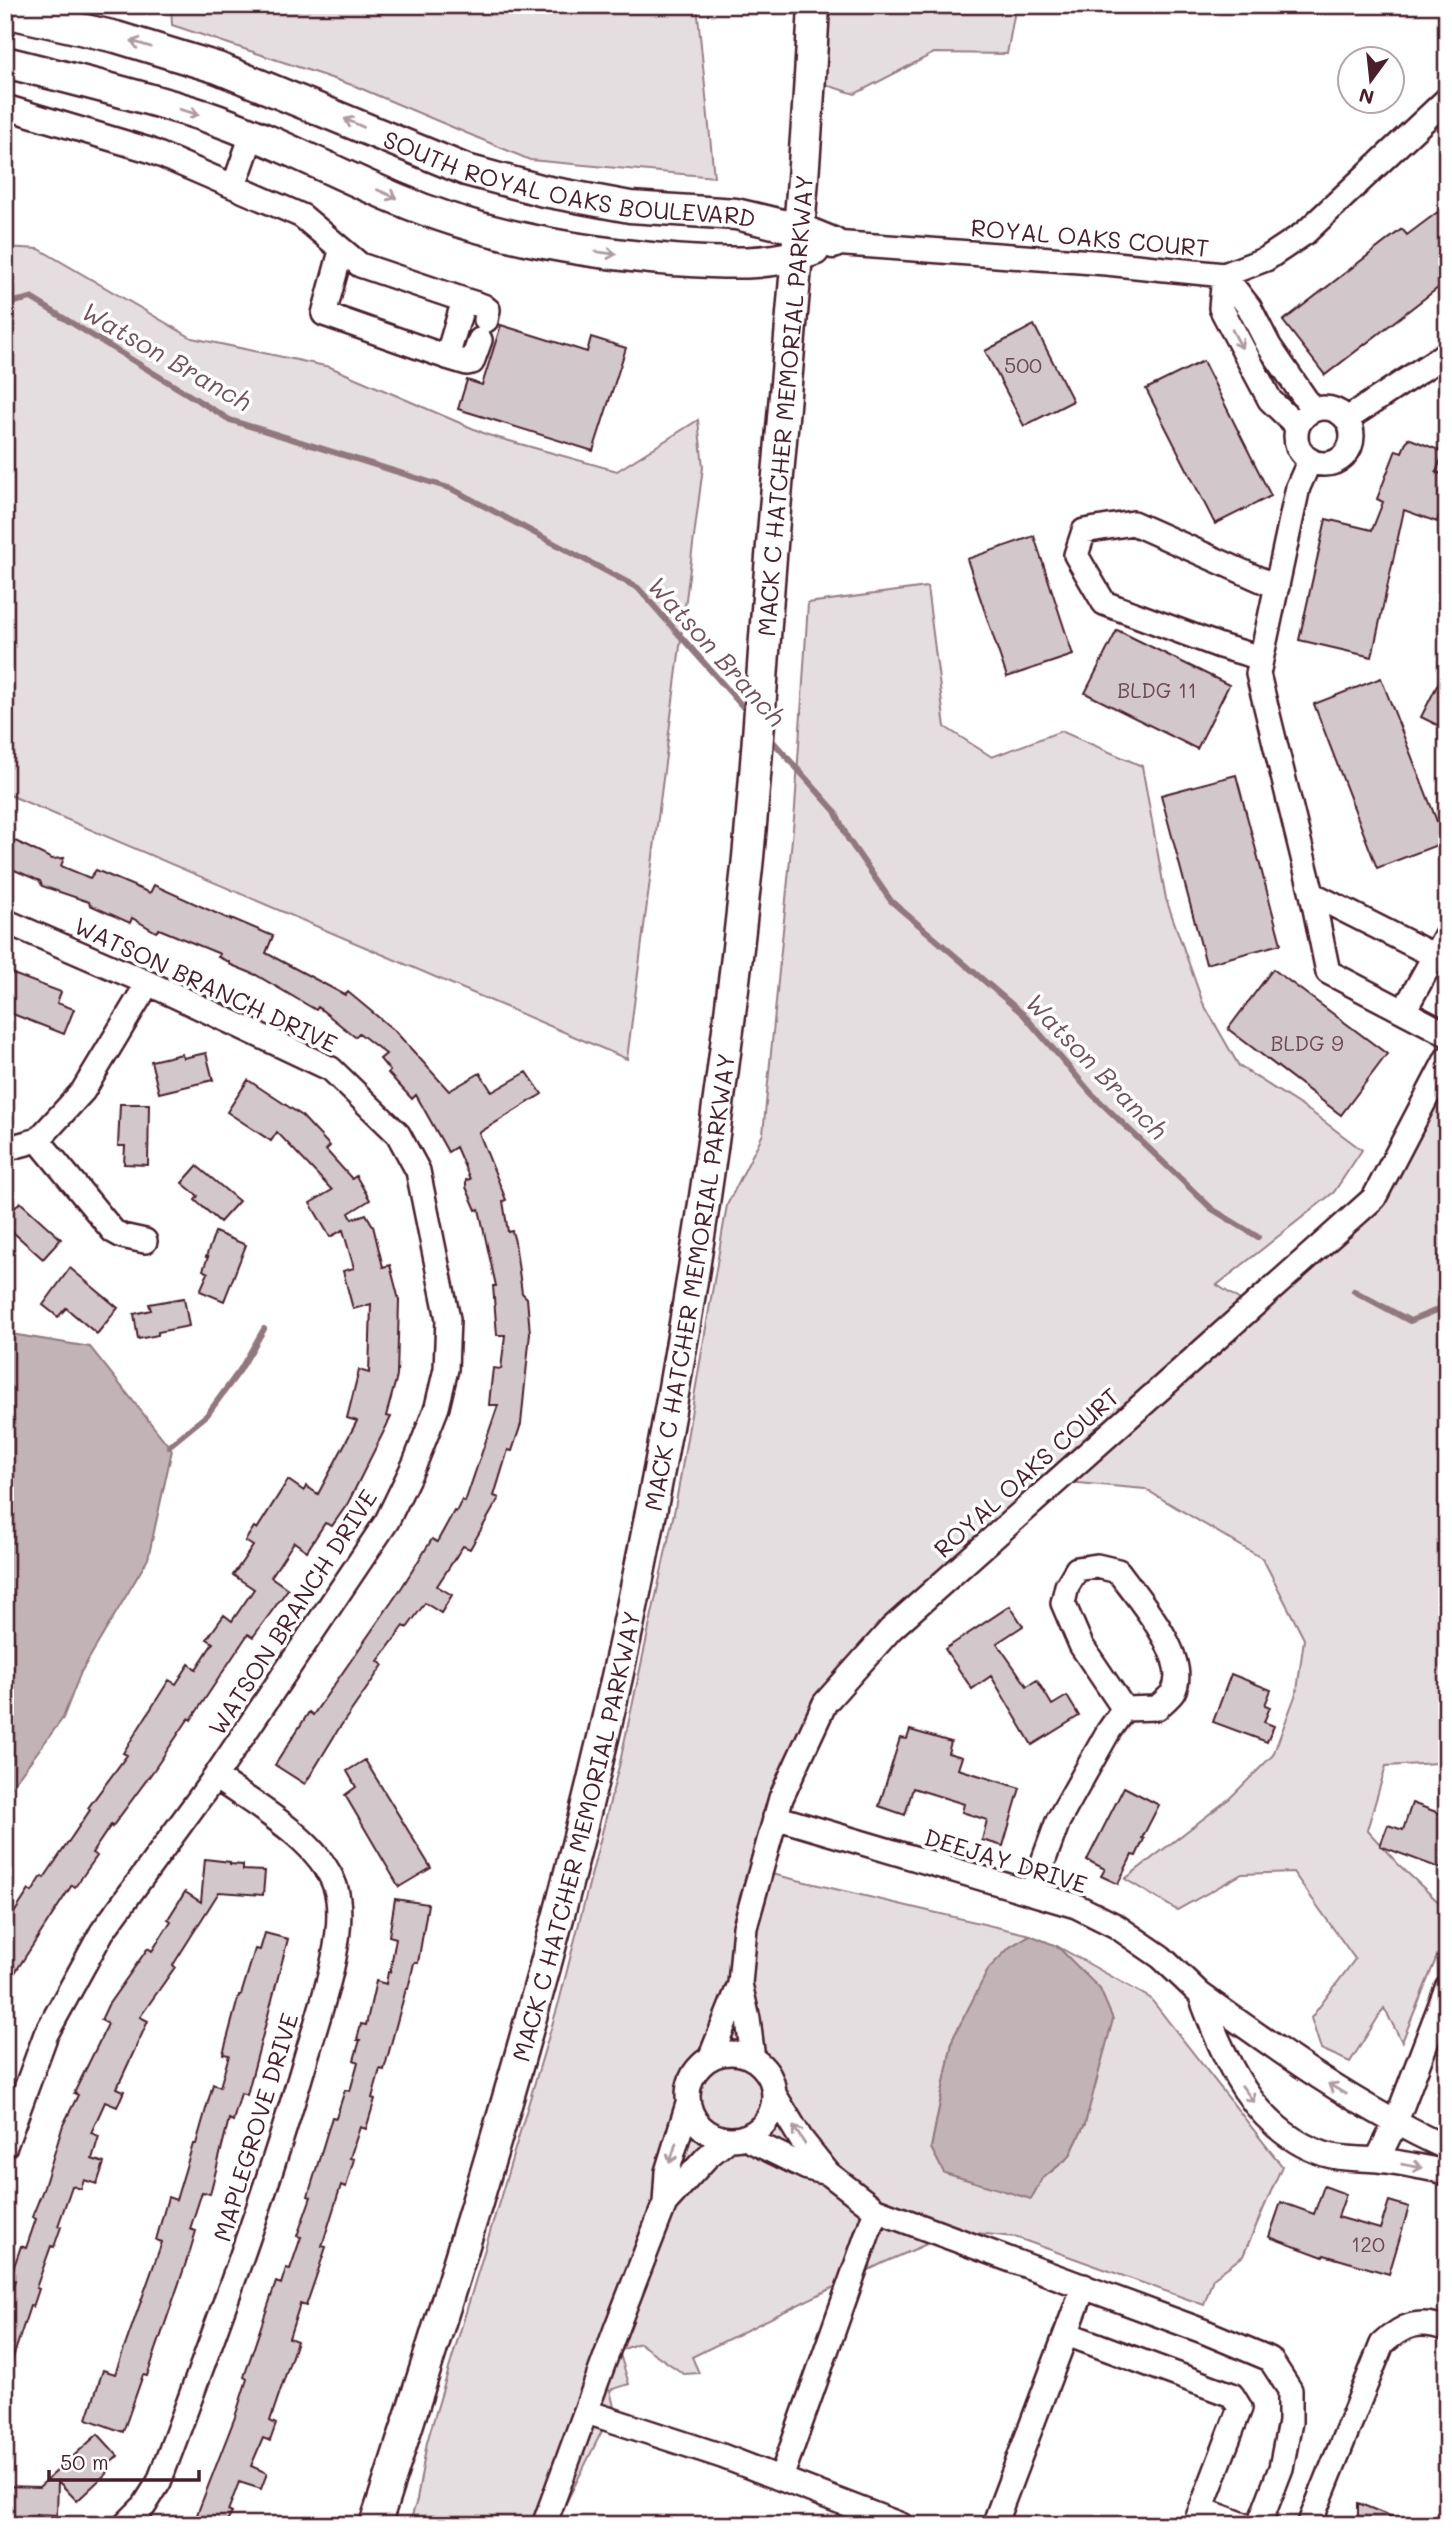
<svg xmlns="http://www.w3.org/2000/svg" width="1452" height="2530" viewBox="0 0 1452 2530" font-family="Mali,sans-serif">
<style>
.green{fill:#e5dee0;stroke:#987e86;stroke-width:2}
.water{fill:#c1b3b6;stroke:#91787e;stroke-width:2}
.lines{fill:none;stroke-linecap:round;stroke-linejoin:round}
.stream{stroke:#91787e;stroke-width:6}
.building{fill:#d2c7cb;stroke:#4a1f2b;stroke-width:2}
.minor-casing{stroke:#4a1f2b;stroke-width:28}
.major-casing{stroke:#4a1f2b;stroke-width:35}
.minor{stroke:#fff;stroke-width:23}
.major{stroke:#fff;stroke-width:30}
.oneway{stroke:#ae9aa0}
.labels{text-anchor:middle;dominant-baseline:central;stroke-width:7;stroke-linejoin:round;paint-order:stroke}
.number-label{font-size:21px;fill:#6c4953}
.street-label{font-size:24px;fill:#4a1f2b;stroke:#fff}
.water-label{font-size:26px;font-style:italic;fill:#74535c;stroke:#fff}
</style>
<rect width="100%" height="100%" fill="#fff"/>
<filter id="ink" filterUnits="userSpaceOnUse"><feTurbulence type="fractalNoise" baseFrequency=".0143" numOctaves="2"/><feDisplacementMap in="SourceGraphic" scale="14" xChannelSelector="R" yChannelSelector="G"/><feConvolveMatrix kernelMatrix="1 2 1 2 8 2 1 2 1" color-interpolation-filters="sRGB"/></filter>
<g filter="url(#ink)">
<!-- green -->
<path class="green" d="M171,5H697L714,177L530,160L355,86L172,25Z
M814,5H1016L1007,54L934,53L855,94L810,80Z
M5,247L39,249L192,338L330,367L488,435L617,471L698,420L703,467L627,1059L5,793Z
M927,587L945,727L992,757L1061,731L1142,766L1166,899L1203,1003L1239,1066L1314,1114L1362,1150L1334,1192L1217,1285L1251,1307L1374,1198L1447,1057V1760L1438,1763L1386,1766L1367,1830L1398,1864L1447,1910V1932L1402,2042L1384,2008L1350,2062L1321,2049L1311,2018L1355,1959L1293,1872L1242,1874L1177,1910L1125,1879L1230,1798L1273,1755L1297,1691L1304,1639L1263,1559L1145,1489L1056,1481L826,1703L759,1871L1030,1935L1010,1947L953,2038L931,2148L1042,2179L1069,2157L1085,2124L1075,1965L1057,1946L1150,1998L1282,2166L1243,2256L1213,2278L1204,2305L1015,2237L957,2231L883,2263L692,2357L699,2373L684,2374L639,2343L619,2351L629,2384L610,2390L614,2407L555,2525H409L417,2500L427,2442L559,2002L620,1762L675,1508L727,1205L763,1134L795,808L808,603Z"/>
<!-- water -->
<path class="water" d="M5,1333L90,1347L172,1450L148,1559L81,1672L63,1718L5,1795Z
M1030,1935L1057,1946L1100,1989L1113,2019L1085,2124L1069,2157L1042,2179L1031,2199L944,2173L931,2148L953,2038L989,1968L1010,1947Z"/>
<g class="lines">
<!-- stream -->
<path class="stream" d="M5,304L31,298L230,420L452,489L638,588L751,716
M769,737L835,811L848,839L891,901L1023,1014L1091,1093L1212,1209L1258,1237
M1354,1291L1410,1321L1447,1306
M169,1446L207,1415L240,1370L264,1329"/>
</g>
<!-- building -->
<path class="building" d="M1447,205V281L1325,375L1283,321L1402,229L1407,235Z
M501,325L587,352L591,337L626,348L593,451L458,409L467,380L482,385Z
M1034,325L1073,401L1024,426L985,351Z
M1203,361L1271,496L1215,524L1146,389Z
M1408,438L1444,452L1436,472L1447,476V511L1441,509L1437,522L1404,510L1372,657L1299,640L1326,519L1372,530L1383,502L1377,499L1396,450L1402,452Z
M1034,536L1073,655L1007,677L967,559Z
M1117,630L1229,685L1197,749L1085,693Z
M1447,666V730L1421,717Z
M1381,678L1445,842L1377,868L1314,704Z
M1236,775L1281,944L1206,964L1161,795Z
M5,836L52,859L64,858L61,866L90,878L96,870L150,893L154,885L231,920V918L273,936L266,953L345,995L348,992L395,1031L449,1091L480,1073L492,1092L527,1072L542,1094L479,1133L506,1200L503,1201L508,1232L512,1231L515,1242L522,1293L527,1298L530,1333L521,1424L512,1451L508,1450L494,1496L499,1498L470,1549L463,1546L437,1586L452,1595L441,1613L425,1603L407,1628L404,1626L378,1661L383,1665L338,1730L305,1784L275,1765L309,1712L313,1715L402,1587L432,1539L437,1542L454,1511L456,1512L462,1500L465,1502L498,1405H489L490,1394L493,1368L501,1369L505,1335H497L493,1286H496L479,1209L476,1210L466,1187V1180L470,1179L456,1147L448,1152L416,1095L412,1099L388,1073L390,1071L380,1059L386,1054L359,1033L355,1037L318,1007L316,1010L256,975L229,964V962L218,957L220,954L159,929L156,932L132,918L130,923L90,905L89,902L42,886L40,881L5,866Z
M1273,969L1387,1054L1341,1115L1228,1029Z
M5,971L61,992L57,1003L74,1009L64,1034L5,1011Z
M206,1053L213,1080L159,1093L151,1061L182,1054L183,1058Z
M248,1080L301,1115L330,1146L326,1150L352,1179L356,1176L370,1200L349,1213L352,1219L366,1214L373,1226L383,1267L390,1265L399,1300L397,1376L386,1416L391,1417L348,1503L332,1526L325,1523L307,1551L294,1542L271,1577L288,1589L253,1637L248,1634L191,1720L189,1718L154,1770L112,1827L111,1825L92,1853L97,1856L75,1887L72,1885L5,1988V1927L29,1890L32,1892L42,1876L44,1878L90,1810L88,1808L127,1755L123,1753L169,1680L176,1684L189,1664L196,1669L213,1643L207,1639L224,1615L232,1621L254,1589L233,1575L253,1546L245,1541L254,1527L257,1529L288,1480L304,1491L306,1486L318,1494L357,1421L347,1418L359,1370L369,1373L371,1304L353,1309L343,1271L354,1268L343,1230L330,1237L310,1203L332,1190L277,1132L271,1141L227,1112Z
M120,1104H149L148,1165L124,1164L125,1146H118Z
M197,1166L239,1201L220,1222L195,1200L198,1196L182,1183Z
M20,1202L61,1239L43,1259L5,1225V1219Z
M215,1232L246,1245L224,1301L200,1291L208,1273L203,1270L208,1257H206Z
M70,1268L118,1308L97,1334L66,1308L58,1317L43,1305Z
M184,1298L189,1326L158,1332V1335L138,1339L134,1314L151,1310L149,1304Z
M1010,1606L1023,1626L997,1643L1027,1686L1037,1680L1052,1705L1067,1696L1079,1716L1032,1745L991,1676L972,1689L945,1649Z
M1231,1674L1271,1690L1265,1705L1270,1707L1264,1722L1274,1726L1267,1742L1213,1722Z
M910,1730L951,1742L948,1753L962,1757L958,1769L1020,1788L1003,1846L982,1840L987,1820L962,1812L964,1804L913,1788L905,1815L879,1806L900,1738L907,1739Z
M365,1760L431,1868L399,1887L345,1795L356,1787L347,1771Z
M1124,1787L1159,1805L1142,1838L1144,1839L1136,1856L1132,1855L1118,1884L1101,1876L1105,1869L1087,1860Z
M1412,1803L1447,1816V1856L1442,1869L1380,1846L1388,1825L1403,1830Z
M205,1859L230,1862V1864L243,1865V1870L265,1871L263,1895L219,1892L173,1965L175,1967L140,2017L148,2021L117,2088L124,2091L117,2107L105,2102L91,2133L99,2136L92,2159L104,2163L97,2184L84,2180L81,2189L72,2186L58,2226L61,2227L54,2247L51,2246L36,2288L39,2289L33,2307L30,2306L8,2373H5V2307L15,2280L10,2278L21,2246L26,2248L36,2219L32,2217L44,2187L63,2125L78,2095L74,2093L108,2024L101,2020L108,2005L148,1948L152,1951L171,1921L168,1919L185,1892L201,1902Z
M395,1899L428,1904L418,1963H414L408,1989H406L384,2070L380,2069L372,2098L375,2099L366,2129L360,2127L350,2158L354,2159L346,2187L341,2185L322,2246L326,2247L319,2268L306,2306L300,2304L289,2338L297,2341L270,2421L276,2424L270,2441L263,2438L251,2466L267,2473L261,2489L239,2482L228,2511L232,2513L225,2525H193L235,2417L247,2379L244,2377L276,2282L281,2284L286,2268L290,2269L301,2237L297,2236L311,2197L308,2196L332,2117L336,2118L345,2090L350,2091L358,2062L354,2060L360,2040H357L361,2024L366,2025L376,1981L386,1984L388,1972H390L396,1938L389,1936Z
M265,1933L288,1939L247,2095L241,2093L233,2121L229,2119L210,2194L202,2192L190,2229L196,2231L190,2251L147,2376L143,2375L123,2432L87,2419L103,2370L115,2374L162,2242L156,2240L168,2197L176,2200L193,2144H196L213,2084L220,2087L229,2055L223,2054L239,1995H241L255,1949L260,1950Z
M1324,2186L1346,2194L1338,2217L1380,2229L1389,2201L1409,2207L1389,2274L1324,2255L1323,2257L1269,2237L1281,2202L1314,2214Z
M98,2434L118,2456L104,2469L107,2473L77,2501L58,2481L57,2515L36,2514V2518L5,2517V2486L39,2487Z
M1358,2503L1410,2524V2525H1358Z"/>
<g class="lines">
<defs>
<path id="minor" d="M5,107L149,150L302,216L360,265L464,300L447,357L324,314L341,251
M234,186L252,135
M833,243L1106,263L1224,275L1266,259L1305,233L1447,99
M1224,275L1221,308L1270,400L1297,426
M1224,275L1249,307L1269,346L1313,410
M464,300L483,306L488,310L486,320
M447,357L467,363L472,362L480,340
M1296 436a28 28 0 1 1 56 0a28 28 0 1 1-56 0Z
M1347,419L1447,353
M1310,460L1298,487L1258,674L1312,894L1328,972L1447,1034
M1261,658L1220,646L1104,603L1076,555L1084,531L1133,523L1277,587
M1312,894L1435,956
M5,921L148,983L331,1069L398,1134L418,1171L448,1319L446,1369L437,1407L415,1463L387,1521L215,1777L102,1932L46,2034L5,2146
M1404,1011L1447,933
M38,1140L113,1231L122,1236L145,1241
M5,1149L38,1140L83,1091L148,983
M1097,1566L1118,1571C1136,1596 1192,1659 1173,1692C1170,1697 1162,1703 1157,1708L1124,1709L1081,1645L1063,1603L1067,1586L1077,1569Z
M775,1817L1076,1906L1116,1926L1161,1957L1200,1994
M1032,1892L1058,1821L1108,1732L1124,1709
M740,1984L748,2019L753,2059
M688 2096a43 43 0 1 1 86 0a43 43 0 1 1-86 0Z
M711,2056L740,1984L745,1927L781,1798L825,1703L891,1629L1374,1198L1447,1058
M774,2094L801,2139L828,2173L876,2210L1203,2331L1270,2359L1290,2390V2422L1281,2468L1259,2525
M743,2137L807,2168L828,2173
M1447,2148C1357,2107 1279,2051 1200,1994C1224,2059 1253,2130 1324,2154C1343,2160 1359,2158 1378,2160C1401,2162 1424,2168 1447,2172
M1377,2160L1395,2124L1447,1988
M665,2203L707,2157L729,2139
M1067,2334L1232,2395L1240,2408L1195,2525
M587,2412L722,2456L901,2525
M781,2478L876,2210
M1201,2509L1244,2525
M125,2525L144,2506L159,2482C211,2343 263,2204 305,2061C318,2016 350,1931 335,1886C319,1840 253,1804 215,1777
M544,2525L616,2329L665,2203L667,2172L688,2104
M994,2525L1084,2286
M1309,2525L1382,2344C1404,2324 1419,2319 1447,2329"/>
<g id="major">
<path id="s1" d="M5,12L116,37L218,68L466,170L544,191L630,207L736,214L799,229L833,243"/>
<path d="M5,62C72,79 140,95 205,116C270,138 331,171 395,198C483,236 578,252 673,260C720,263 769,267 814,250"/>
<path id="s2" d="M375,2525C478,2210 575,1893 640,1568C687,1336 722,1102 747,867C758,760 763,652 772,545C787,366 805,186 814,5"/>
</g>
</defs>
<!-- minor casing -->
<use href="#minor" class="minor-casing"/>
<!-- major casing -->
<use href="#major" class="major-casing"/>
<!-- minor -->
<use href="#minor" class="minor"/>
<!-- major -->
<use href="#major" class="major"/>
</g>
<!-- one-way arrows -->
<defs><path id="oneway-shaft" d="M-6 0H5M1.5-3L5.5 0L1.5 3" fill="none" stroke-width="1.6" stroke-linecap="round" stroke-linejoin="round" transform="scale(1.75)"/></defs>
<g class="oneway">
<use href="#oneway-shaft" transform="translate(141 44) rotate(-163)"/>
<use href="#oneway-shaft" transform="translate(189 112) rotate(16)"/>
<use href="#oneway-shaft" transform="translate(354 123) rotate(-156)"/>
<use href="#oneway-shaft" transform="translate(387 194) rotate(24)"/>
<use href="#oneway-shaft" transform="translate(606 253) rotate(8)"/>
<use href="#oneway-shaft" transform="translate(1237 339) rotate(62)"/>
<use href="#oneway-shaft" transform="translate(1337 2089) rotate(-149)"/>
<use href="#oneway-shaft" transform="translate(1248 2094) rotate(53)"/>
<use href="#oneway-shaft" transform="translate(799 2135) rotate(-123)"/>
<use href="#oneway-shaft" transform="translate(673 2153) rotate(107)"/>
<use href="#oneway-shaft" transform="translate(1412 2166) rotate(10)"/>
</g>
</g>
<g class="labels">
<!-- number labels -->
<g class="number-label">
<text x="1023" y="364">500</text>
<text x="1157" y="689">BLDG 11</text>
<text x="1307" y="1042">BLDG 9</text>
<text x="1368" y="2243">120</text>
</g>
<!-- street labels -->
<g class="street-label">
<text stroke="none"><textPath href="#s1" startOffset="592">SOUTH ROYAL OAKS BOULEVARD</textPath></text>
<text transform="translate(1090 237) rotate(5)">ROYAL OAKS COURT</text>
<text stroke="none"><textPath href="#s2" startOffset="2166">MACK C HATCHER MEMORIAL PARKWAY</textPath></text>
<text transform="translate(206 984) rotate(25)">WATSON BRANCH DRIVE</text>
<text stroke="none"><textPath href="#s2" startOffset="1284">MACK C HATCHER MEMORIAL PARKWAY</textPath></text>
<text transform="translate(1026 1472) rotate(-42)">ROYAL OAKS COURT</text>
<text transform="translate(292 1612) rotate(-57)">WATSON BRANCH DRIVE</text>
<text stroke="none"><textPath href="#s2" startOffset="718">MACK C HATCHER MEMORIAL PARKWAY</textPath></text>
<text transform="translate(1006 1860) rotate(17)">DEEJAY DRIVE</text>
<text transform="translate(255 2127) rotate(-73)">MAPLEGROVE DRIVE</text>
</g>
<!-- water labels -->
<g class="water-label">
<text transform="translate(167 356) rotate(30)">Watson Branch</text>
<text transform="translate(717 651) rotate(48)">Watson Branch</text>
<text transform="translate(1097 1066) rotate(46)">Watson Branch</text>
</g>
</g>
<!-- margin -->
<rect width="1452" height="2530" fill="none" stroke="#fff" stroke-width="28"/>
<rect x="14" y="14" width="1424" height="2502" fill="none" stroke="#4a1f2b" stroke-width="2.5" filter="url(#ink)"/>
<!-- north arrow -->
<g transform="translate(1371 80) rotate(195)"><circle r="33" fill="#ffffff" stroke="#b7a5aa" stroke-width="2"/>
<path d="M0-5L12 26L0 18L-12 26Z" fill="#4a1f2b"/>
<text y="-10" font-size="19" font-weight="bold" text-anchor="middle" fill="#4a1f2b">N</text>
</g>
<!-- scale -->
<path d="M49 2470v10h150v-10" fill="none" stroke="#4a1f2b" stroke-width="3.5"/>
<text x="60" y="2470" font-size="21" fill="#4a1f2b" stroke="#ffffff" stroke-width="5" paint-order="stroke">50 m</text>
</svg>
